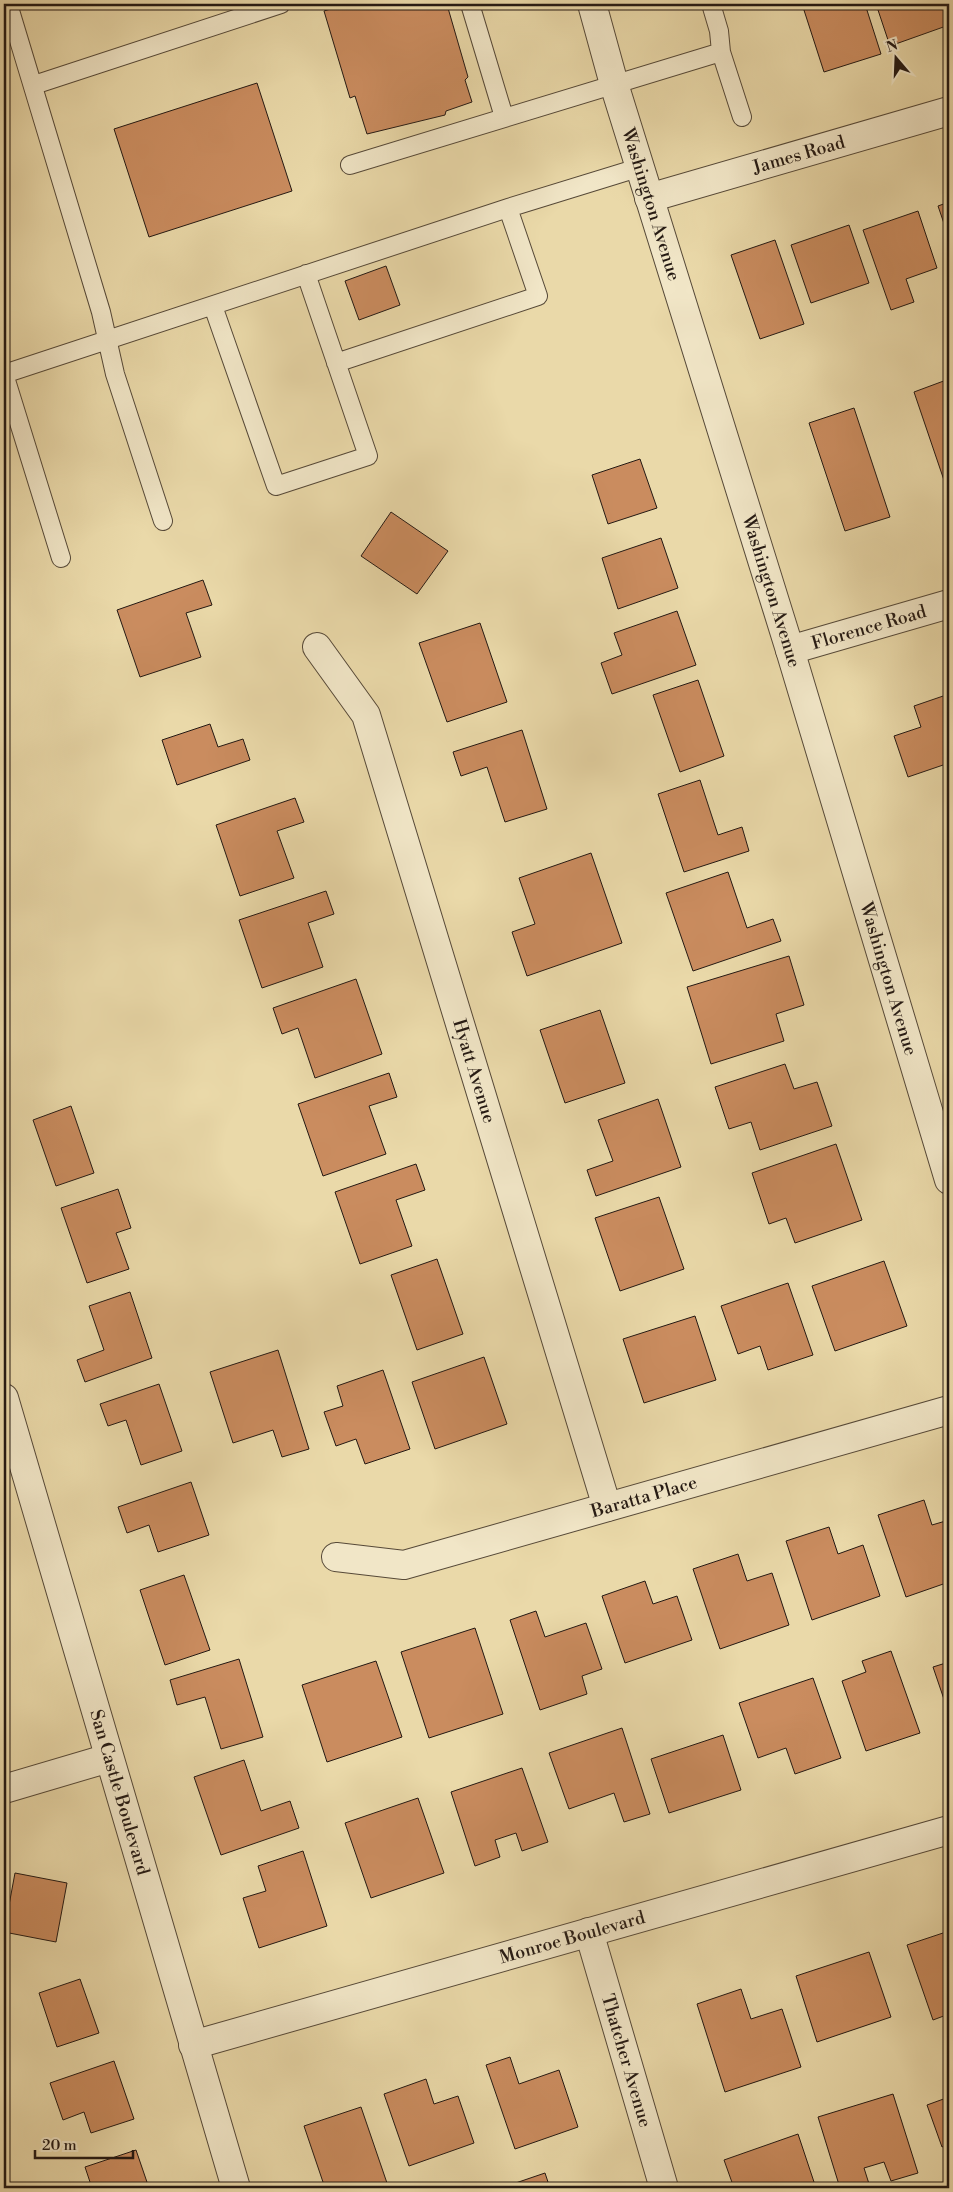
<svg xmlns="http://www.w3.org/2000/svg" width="953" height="2192" viewBox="0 0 953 2192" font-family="'Libre Bodoni',serif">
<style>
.building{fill:#ca8c5f;stroke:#241913}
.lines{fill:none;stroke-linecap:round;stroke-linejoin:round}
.lane-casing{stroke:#564938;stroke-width:20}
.street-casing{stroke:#564938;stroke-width:30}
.lane{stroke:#f1e6c7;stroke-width:18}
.street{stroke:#f1e6c7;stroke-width:28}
.labels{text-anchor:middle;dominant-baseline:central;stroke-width:5;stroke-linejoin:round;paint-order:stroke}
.street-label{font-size:18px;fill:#241913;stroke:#f1e6c7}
</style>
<rect width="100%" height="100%" fill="#ead9a9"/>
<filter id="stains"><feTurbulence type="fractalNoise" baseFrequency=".004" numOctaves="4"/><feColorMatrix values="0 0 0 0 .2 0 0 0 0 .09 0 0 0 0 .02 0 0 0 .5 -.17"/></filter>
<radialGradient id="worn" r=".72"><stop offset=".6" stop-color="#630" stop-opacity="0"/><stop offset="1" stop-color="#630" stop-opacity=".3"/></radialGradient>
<!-- building -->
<path class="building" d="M347,4H442L443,6L448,8L468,77L465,80L472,102L446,111L445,115L367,134L355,96L350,98L324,11Z
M802,4H865L881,54L824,72Z
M876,4H942L949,25L890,46Z
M257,83L292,191L149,237L114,129Z
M949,202V238L938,206Z
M918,211L937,268L906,279L914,302L891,310L863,230Z
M849,225L869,283L811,303L791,245Z
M775,240L804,324L760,339L731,255Z
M386,266L400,305L359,320L345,281Z
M949,379V495L914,392Z
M854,408L890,517L845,531L809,423Z
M640,459L657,508L608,524L592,475Z
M391,512L448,551L417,594L361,556Z
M661,538L678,588L618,609L602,558Z
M203,580L212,605L186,613L201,657L140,677L117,610Z
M677,611L696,665L612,694L601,663L622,655L614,633Z
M480,623L507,702L447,722L419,643Z
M698,680L724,756L680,772L653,695Z
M949,694V763L908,777L894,736L921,727L914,706Z
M210,724L218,747L243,739L250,760L177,785L162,740Z
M522,730L547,809L505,822L487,767L461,776L453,752Z
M700,780L718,835L742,827L749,851L684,872L658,794Z
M295,798L304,822L277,831L294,878L240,896L216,825Z
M591,853L622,943L527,976L512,932L535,924L519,878Z
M728,872L747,928L773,919L781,941L693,971L666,893Z
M326,891L334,914L308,923L323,967L262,988L239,920Z
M789,956L804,1005L776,1014L784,1041L711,1064L687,987Z
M356,979L382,1054L315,1078L298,1028L282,1034L273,1008Z
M600,1010L625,1083L565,1103L540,1030Z
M785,1064L794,1089L817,1082L832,1126L760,1150L751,1122L729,1129L715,1087Z
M389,1073L397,1097L369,1106L386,1154L323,1176L298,1104Z
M658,1099L681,1167L596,1196L587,1170L613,1161L598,1120Z
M71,1106L94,1173L56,1186L33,1120Z
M836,1144L862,1220L795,1243L786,1218L769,1224L752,1173Z
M416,1164L425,1190L396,1200L412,1246L360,1264L335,1192Z
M118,1189L131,1228L116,1233L129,1269L87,1283L61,1208Z
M659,1197L684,1269L620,1291L595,1218Z
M437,1259L463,1334L417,1350L391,1275Z
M884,1261L907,1326L835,1351L812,1286Z
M788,1283L813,1355L768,1370L760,1346L738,1354L721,1306Z
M130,1292L152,1358L85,1382L77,1360L104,1350L89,1306Z
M695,1316L716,1380L644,1403L623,1339Z
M278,1350L309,1449L282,1457L273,1430L233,1443L210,1372Z
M484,1357L507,1424L435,1449L412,1382Z
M383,1370L410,1449L365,1464L356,1439L336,1446L324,1412L343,1406L337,1386Z
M159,1384L182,1451L141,1465L126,1420L108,1426L100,1404Z
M191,1482L209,1535L158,1552L149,1525L127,1533L118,1507Z
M924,1500L932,1525L949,1520V1582L906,1597L878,1515Z
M829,1527L838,1554L863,1545L880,1596L812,1620L786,1541Z
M738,1554L747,1581L772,1573L789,1625L720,1649L693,1569Z
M184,1575L210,1650L165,1665L140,1590Z
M645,1581L653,1604L677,1596L692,1640L625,1663L602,1596Z
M536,1611L545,1637L586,1623L602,1669L582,1676L587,1694L540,1710L510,1620Z
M475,1628L503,1714L429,1738L401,1652Z
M891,1651L920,1733L866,1751L842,1681L866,1672L862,1661Z
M239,1659L263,1737L221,1749L205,1697L177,1705L170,1680Z
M376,1661L402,1737L327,1762L302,1685Z
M949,1662V1714L933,1667Z
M813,1678L841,1758L795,1774L786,1748L758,1758L739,1703Z
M622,1728L650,1814L624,1822L614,1793L569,1809L549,1753Z
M723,1735L741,1790L669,1813L651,1759Z
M244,1760L261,1811L290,1801L299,1828L221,1855L194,1777Z
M522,1768L548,1842L522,1851L516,1833L495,1840L500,1857L475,1866L451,1792Z
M418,1798L444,1873L371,1898L345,1823Z
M303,1851L327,1926L259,1948L243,1898L266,1891L258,1866Z
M15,1873L67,1883L56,1942L4,1932Z
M949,1931V2014L933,2020L907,1945Z
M869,1952L891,2017L817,2042L796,1976Z
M80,1979L99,2033L57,2047L39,1993Z
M741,1989L751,2019L782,2009L801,2067L725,2092L697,2004Z
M510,2057L519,2084L559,2070L578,2127L515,2149L486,2065Z
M114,2061L134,2119L91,2133L84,2112L63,2120L50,2083Z
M426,2079L434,2104L458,2096L474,2143L409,2166L384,2094Z
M893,2094L918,2173L891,2181L884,2162L864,2168L870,2187L840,2188L818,2117Z
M949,2097V2144L942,2147L927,2105Z
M361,2107L388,2186L381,2188H325L304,2126Z
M798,2134L816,2188H734L724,2160Z
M136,2150L149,2188H92L85,2167Z
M545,2173L550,2188H501Z"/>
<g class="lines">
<defs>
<path id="lane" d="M8,4L101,312L115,374L163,521
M470,4L504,117
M721,52L742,117
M34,85L281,4
M350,165L721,52L719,31L711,4
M213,306L276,486L368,456L306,274
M336,363L538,296L508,208
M61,558L4,374L508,208L641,167"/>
<g id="street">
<path id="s1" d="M592,4L614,84L790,650L949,1180"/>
<path id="s2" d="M649,198L949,111"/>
<path id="s3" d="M317,647L366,715L607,1507"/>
<path id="s4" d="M790,650L949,604"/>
<path id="s5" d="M4,1398L236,2188"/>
<path id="s6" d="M336,1557L404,1565L949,1410"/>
<path d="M4,1789L109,1758"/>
<path id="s7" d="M589,1932L664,2188"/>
<path id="s8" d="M193,2045L949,1830"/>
</g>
</defs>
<!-- lane casing -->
<use href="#lane" class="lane-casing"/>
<!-- street casing -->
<use href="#street" class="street-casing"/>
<!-- lane -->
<use href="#lane" class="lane"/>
<!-- street -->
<use href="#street" class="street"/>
</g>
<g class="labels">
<!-- street labels -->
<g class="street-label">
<text stroke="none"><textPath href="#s2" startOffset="156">James Road</textPath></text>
<text stroke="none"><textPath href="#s1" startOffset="209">Washington Avenue</textPath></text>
<text stroke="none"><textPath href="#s1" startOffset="614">Washington Avenue</textPath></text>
<text stroke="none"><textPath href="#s4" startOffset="82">Florence Road</textPath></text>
<text stroke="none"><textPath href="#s1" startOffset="1019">Washington Avenue</textPath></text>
<text stroke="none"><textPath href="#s3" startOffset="456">Hyatt Avenue</textPath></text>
<text stroke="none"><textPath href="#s6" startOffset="318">Baratta Place</textPath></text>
<text stroke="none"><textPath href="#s5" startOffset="411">San Castle Boulevard</textPath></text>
<text stroke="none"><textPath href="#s8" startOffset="394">Monroe Boulevard</textPath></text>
<text stroke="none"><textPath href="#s7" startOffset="134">Thatcher Avenue</textPath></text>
</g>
</g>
<!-- margin -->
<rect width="953" height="2192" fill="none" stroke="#ead9a9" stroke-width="20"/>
<rect x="5" y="5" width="943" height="2182" fill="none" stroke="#241913" stroke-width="2.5"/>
<rect x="10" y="10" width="933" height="2172" fill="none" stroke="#241913"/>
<!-- north arrow -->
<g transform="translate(896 58) rotate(341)" stroke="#f1e6c7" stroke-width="4" paint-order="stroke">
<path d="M0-4L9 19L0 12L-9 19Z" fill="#241913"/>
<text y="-8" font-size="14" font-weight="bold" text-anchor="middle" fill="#241913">N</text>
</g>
<!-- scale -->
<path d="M35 2150v8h98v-8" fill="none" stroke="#241913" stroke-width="2.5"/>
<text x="42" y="2150" font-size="15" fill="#241913" stroke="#f1e6c7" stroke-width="4" paint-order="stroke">20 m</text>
<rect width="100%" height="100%" filter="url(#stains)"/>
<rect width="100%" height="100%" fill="url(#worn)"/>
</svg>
